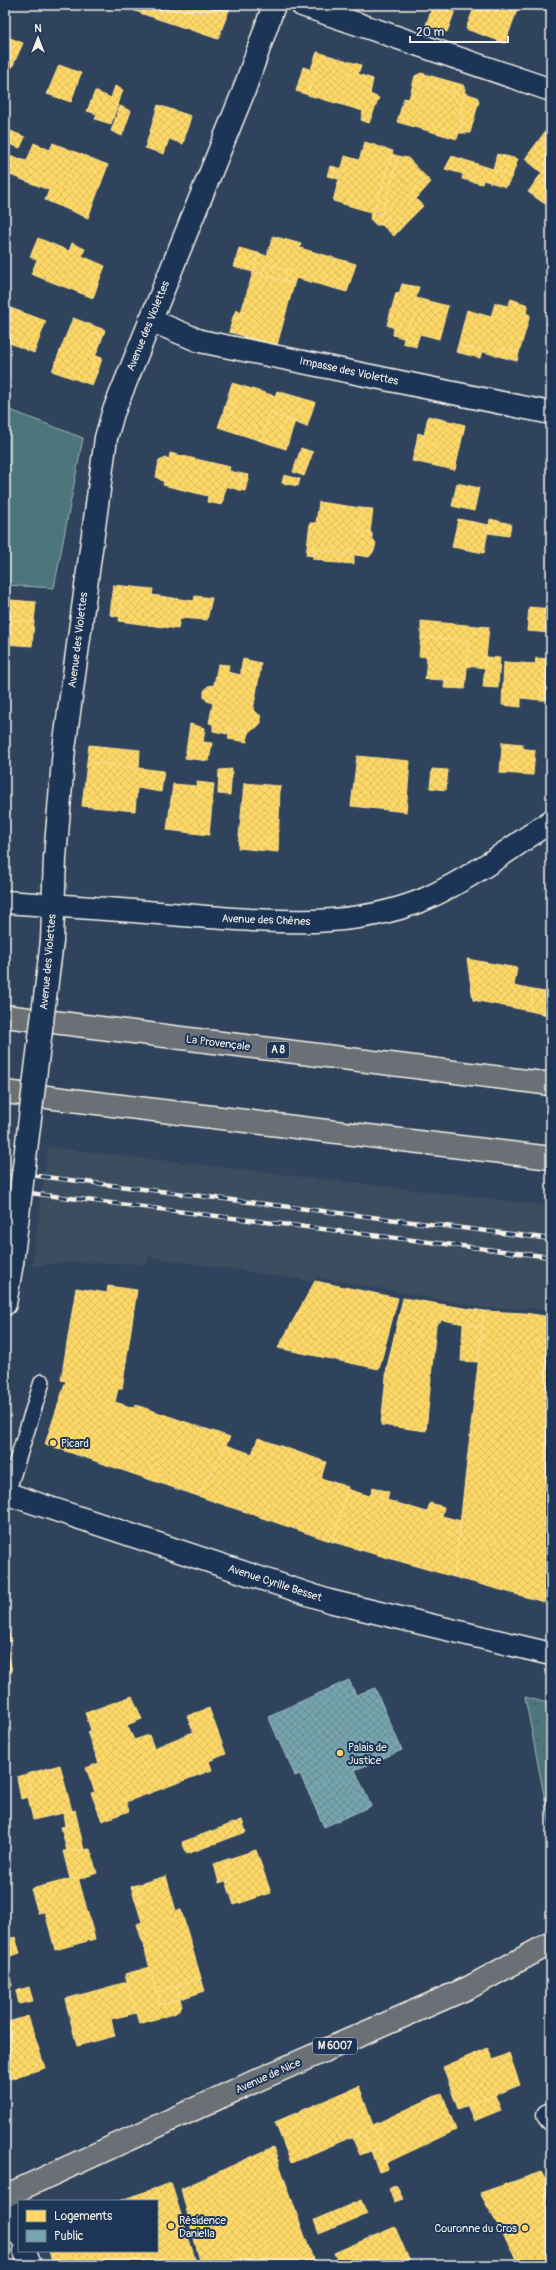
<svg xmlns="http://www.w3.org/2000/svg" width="556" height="2270" viewBox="0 0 556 2270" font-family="Pangolin,sans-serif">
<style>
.built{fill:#3e4d60}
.park{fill:url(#park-crowns);stroke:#a0b4b2}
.pitch{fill:#4d767b;stroke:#a0b4b2}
.homes{fill:url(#homes-cross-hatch);stroke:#fce08d}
.public{fill:url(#public-cross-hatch);stroke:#9cbcc0}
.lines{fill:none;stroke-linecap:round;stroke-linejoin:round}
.lane-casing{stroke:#f4f1e8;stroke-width:18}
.street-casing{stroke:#f4f1e8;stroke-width:25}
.secondary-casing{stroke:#f4f1e8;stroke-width:25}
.primary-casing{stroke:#f4f1e8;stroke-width:25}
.highway-casing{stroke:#f4f1e8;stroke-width:25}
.lane{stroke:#1d3557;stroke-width:15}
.street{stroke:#1d3557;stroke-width:22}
.secondary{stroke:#1d3557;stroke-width:22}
.primary{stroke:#6a7074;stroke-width:22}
.highway{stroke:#6a7074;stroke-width:22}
.rail-casing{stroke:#f4f1e8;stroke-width:4.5}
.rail{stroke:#1d3557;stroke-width:3;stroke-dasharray:9;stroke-linecap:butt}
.street-bridge-casing{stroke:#f4f1e8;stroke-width:25;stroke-linecap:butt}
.street-bridge{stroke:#1d3557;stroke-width:22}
.poi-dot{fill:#ffd166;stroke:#1d3557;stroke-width:1.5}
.labels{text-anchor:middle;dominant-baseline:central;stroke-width:4;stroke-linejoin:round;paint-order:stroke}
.shield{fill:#1d3557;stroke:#b4b9bc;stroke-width:1}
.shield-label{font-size:10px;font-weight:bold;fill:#f4f1e8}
.street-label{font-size:11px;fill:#f4f1e8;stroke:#1d3557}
.poi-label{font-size:11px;fill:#f4f1e8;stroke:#1d3557;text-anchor:start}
</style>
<defs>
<pattern id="park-crowns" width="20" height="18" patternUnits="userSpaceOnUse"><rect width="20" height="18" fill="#4d767b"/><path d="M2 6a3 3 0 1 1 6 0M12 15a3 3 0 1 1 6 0" fill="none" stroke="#4b5f60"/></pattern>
<pattern id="homes-cross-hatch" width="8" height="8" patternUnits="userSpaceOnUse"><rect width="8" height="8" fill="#ffd966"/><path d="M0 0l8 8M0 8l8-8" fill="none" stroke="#dbbc60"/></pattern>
<pattern id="public-cross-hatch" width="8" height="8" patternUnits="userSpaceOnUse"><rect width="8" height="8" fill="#76a5af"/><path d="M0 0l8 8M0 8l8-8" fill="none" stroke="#688990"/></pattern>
</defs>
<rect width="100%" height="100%" fill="#30435c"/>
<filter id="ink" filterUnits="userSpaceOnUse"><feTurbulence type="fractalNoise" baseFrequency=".025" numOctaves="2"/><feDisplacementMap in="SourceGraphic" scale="8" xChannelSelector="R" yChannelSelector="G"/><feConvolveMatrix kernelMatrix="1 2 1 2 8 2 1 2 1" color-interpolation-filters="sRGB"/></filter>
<g filter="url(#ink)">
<!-- built -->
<path class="built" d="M48,1147L551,1206V1311L532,1308H486L316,1277L311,1281L149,1257L148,1264L72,1262L32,1266Z"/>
<!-- park -->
<path class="park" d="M525,1697L551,1704V1831Z"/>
<!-- pitch -->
<path class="pitch" d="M5,408L83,438L54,588L5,585Z"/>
<!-- homes -->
<path class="homes" d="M68,5H79L78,8Z
M125,5H145L143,14L125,7Z
M145,5H231L218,39L143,14Z
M433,5H457L447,32L426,25Z
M475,5H519L505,43L466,29Z
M5,36L23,43L5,83Z
M317,52L361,65L358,74L373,79L370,94L379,98L369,123L361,120L363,111L308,95L315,71L311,69Z
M59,65L81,73L71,102L47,94Z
M303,67L315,71L308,95L296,91Z
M421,73L463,85L465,89L464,96L414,80L415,76Z
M414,80L464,96L459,114L464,116L457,139L397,122L404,98L409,99Z
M115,86L123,90L111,124L95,119L97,114L87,111L95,91L111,98Z
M465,93L477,97L479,101L470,133H458L464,116L459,114Z
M158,105L191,116L183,144L169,139L164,154L145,148Z
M120,106L131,111L122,136L111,131Z
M550,125H551V188L538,178L542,173L525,159Z
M5,129L13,132L9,144L5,143Z
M13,132L25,137L20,148L9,144Z
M365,142L393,151L374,213L333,201L345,156L359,160Z
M34,143L50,150L53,143L108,165L88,218L45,200L49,190L5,173V155L27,161Z
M392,154L398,156L382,214L375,211Z
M497,154L518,159L512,176L493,169Z
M398,156L408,158L426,177L411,194L423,206L405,224L397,216L392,220L387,218L382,225H376L370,219L371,212L382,214Z
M452,156L493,169L512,176L506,187L483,180L482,184L462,179L463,174L445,169Z
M330,166L335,167L332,177L327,176Z
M335,167L341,169L338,179L332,177Z
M426,177L431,182L416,199L411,194Z
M538,178L551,188V196L545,204L528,192Z
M397,216L405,224L394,236L382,225L387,218L392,220Z
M273,236L301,244L300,248L356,264L347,292L296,278L294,284L284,281L287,270L266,263L262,274L253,272L258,253L267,256Z
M38,238L69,251L72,243L85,249L82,256L105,266L98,284L93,282L88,296L31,274L37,260L30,257Z
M239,248L258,253L253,272L234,267Z
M266,263L287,270L284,281L262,274Z
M253,272L294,284L277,345L229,332L233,317L239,319Z
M93,282L98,284L93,298L88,296Z
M402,284L419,287L416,298L448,306L439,339L420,334L417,342L393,335L394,328L387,325L396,293L399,294Z
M511,299L528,305L526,313L530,315L519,353L500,348L498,356L458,345L467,310L491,317L495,303L508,306Z
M5,306L46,321L34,353L5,341Z
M236,310L242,312L239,319L233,317Z
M73,318L105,330L103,336L94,332L89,344L99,347L92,365L99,368L92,385L52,371Z
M94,332L103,336L99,347L89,344Z
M243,336L275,345L273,353L242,345Z
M404,338L417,342L416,347L403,343Z
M5,341L9,343L6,349H5Z
M458,345L482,351L480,358L456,352Z
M500,348L519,353L517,361L498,356Z
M96,356L102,358L99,368L92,365Z
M232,383L275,396L277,391L315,402L307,427L270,413L261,441L218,427L223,413L231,415L235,405L226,402Z
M226,402L235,405L231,415L223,413Z
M270,413L295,421L286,449L261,441Z
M428,416L465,425L455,470L412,461L416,445L422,446Z
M418,433L424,435L422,446L416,445Z
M301,448L313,452L304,476L293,472Z
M170,453L230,467L229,471L243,474L239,490L226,486L222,505L207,502L208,496L163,485L164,482L156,477L159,461L166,458L169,459Z
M243,474L249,475L245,491L239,490Z
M284,475L300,479L298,486L282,483Z
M457,483L479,488L474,511L452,506Z
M319,502L361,508L358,531L372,533V538L376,543L374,551L369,557L313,549V556L306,555L310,523H316Z
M361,508L373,509L370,533L358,531Z
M458,519L489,525L484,553L452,547Z
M490,519L511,524L509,536L488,533Z
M313,549L354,556V564L324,562L323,560L313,559Z
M113,585L153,589L152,595L194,601L195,596L212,598L207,620L180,618L178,629L119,621L122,598L112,597Z
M112,597L122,598L120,617L110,615Z
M11,600L36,602L34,622L9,620Z
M529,607L551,609V633L527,631Z
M5,620L34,622L32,646L5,644Z
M421,621L489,627L485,668L467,666L469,641L421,637Z
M421,637L469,641L466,681L425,679L427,657L419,656Z
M486,657L500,658L498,688L483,687Z
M536,658L551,659V689L541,688L540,700L521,698V707L502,705L504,662L535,664Z
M243,659L261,663L260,672L241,668Z
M218,664L229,665L228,672L241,675V668L260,672L253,710L261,716V723L256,728L249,731L230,728L228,734L213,731V724L209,723L213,703L207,701L204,697V691L208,686L214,685Z
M445,678L466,681L465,689L444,688Z
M541,688L551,689V700H540Z
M190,724L205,728L203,742L212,743L209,761L185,758Z
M230,728L249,731L247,742L228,739Z
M502,742L523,744V748L502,746Z
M89,745L140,750L139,768L87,762Z
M502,746L535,750L533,775L500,773Z
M357,756L410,761L406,812L351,806Z
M87,762L164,771L161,792L137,788L135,811L82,806Z
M232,769L230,795L218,794L219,770Z
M432,769L448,770L446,790L430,788Z
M197,782L214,784L209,835L167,830L173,784L197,786Z
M244,783L280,786L278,852L238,848Z
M467,959L517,968L514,986L533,990L530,1011L473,1000Z
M533,990L551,993V1016L530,1011Z
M315,1281L398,1298L379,1369L278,1348Z
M108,1286L137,1290L122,1389H118L115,1402L134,1408L136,1405L230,1437L198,1496L45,1444L66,1381L61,1380L76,1288L107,1293Z
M403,1298L445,1305L442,1320L436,1325L426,1431L381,1425L387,1367Z
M445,1305L484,1311L482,1327L442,1320Z
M484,1311L525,1313L551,1317V1604L454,1577Z
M463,1324L482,1327L478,1362L461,1361Z
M258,1438L326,1462L321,1478L348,1487L333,1542L198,1496L226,1445L252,1454Z
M373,1487L389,1492L387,1500L427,1512L430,1503L444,1507L442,1516L461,1521L454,1577L333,1542L347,1489L370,1496Z
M5,1615L11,1641L6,1642L12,1672L5,1673Z
M132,1696L142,1719L127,1725L134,1740L149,1735L154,1748L193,1732L187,1716L209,1708L226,1754L209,1761L212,1770L126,1802L129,1811L102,1821L91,1793L95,1792L86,1768L99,1763L87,1732L91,1730L85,1713Z
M60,1765L72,1811L33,1820L28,1797L32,1796L27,1774Z
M27,1774L32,1796L21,1799L17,1777Z
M75,1810L78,1823L65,1826L63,1813Z
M242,1820L246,1832L187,1854L182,1842Z
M78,1823L84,1850L67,1851L61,1827Z
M90,1849L97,1873L79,1879L78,1877L70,1879L63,1851Z
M256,1850L271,1893L234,1905L226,1881L232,1879L225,1860Z
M225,1860L232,1879L219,1883L214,1864Z
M166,1876L176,1911L181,1910L201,1978L157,1992L137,1924L142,1922L136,1903L141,1902L136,1885Z
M78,1877L95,1939L55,1950L45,1912L38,1913L31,1889Z
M136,1885L141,1902L136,1903L131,1886Z
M15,1937L20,1953L5,1958V1940Z
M5,1961L12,1986L5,1988Z
M150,1967L161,2005L180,1999L182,2006L176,2013L139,2024L125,1974Z
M201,1978L205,1991L180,1999L177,1986Z
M127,1982L136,2013L111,2019L115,2036L77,2046L65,1999Z
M177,1986L180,1999L161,2005L157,1992Z
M29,1987L33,2001L19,2004L16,1991Z
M28,2016L45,2068L6,2080L5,2023Z
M488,2048L493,2060L509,2053L520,2085L458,2109L443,2067Z
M359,2086L381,2148L371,2151L363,2132L291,2163L275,2122Z
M442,2093L456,2130L386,2163L373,2125Z
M495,2095L501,2110L474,2121L467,2105Z
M363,2132L371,2151L360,2155L352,2137Z
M273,2147L315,2265H201L181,2189Z
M381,2148L388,2169L379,2172L371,2151Z
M541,2172L551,2189V2265H520L480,2193Z
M171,2183L197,2265H53L49,2251H157V2201H118Z
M396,2185L403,2199L394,2202L389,2189Z
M361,2200L367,2214L319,2234L314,2220Z
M395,2227L410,2262L404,2265H357L350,2246Z
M350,2246L357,2265H339L334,2253Z"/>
<!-- public -->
<path class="public" d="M349,1680L356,1695L375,1688L402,1750L355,1770L371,1806L324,1827L300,1774L295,1776L288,1759H287L268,1716Z"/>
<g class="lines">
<defs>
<path id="lane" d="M7,1493L42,1382"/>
<path id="street" d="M302,5L551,90
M150,320L200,341L551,413
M5,902C64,906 124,910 183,915C262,921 350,931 425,899C470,879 510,849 551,821
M52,941L55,858L64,749L106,438L113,413L243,93L274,5
M5,1304L12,1263
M548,2115L551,2119
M5,2196L19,2235
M25,2251L30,2265"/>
<path id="secondary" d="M5,1493L329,1601L551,1654"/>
<path id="primary" d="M5,2196L262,2078L470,1987L551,1943"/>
<path id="highway" d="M5,1016L551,1084
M5,1092L551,1158"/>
</defs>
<!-- lane casing -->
<use href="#lane" class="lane-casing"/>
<!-- street casing -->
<use href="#street" class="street-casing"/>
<!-- secondary casing -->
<use href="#secondary" class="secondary-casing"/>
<!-- primary casing -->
<use href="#primary" class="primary-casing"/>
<!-- highway casing -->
<use href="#highway" class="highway-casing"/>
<!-- lane -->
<use href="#lane" class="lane"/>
<!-- street -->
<use href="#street" class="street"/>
<!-- secondary -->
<use href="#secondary" class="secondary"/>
<!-- primary -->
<use href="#primary" class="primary"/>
<!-- highway -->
<use href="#highway" class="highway"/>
<defs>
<path id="rail" d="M5,1172L551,1239
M5,1190L551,1257"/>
</defs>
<!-- rail casing -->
<use href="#rail" class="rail-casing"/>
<!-- rail -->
<use href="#rail" class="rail"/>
<defs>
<path id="street-bridge" d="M12,1263L52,941"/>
</defs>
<!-- street-bridge casing -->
<use href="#street-bridge" class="street-bridge-casing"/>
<!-- street-bridge -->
<use href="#street-bridge" class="street-bridge"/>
</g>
</g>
<!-- markers -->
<g class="poi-dot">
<circle cx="53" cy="1443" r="4"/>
<circle cx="340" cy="1753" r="4"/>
<circle cx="171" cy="2226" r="4"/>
<circle cx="525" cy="2228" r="4"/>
</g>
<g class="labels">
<!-- shield labels -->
<g class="shield">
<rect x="267" y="1042" width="22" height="16" rx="3"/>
<rect x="313" y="2038" width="44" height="16" rx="3"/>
</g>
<g class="shield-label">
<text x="278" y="1050">A 8</text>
<text x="335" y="2046">M 6007</text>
</g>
<!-- street labels -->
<g class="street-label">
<text transform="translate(148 326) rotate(-68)">Avenue des Violettes</text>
<text transform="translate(349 371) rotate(12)">Impasse des Violettes</text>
<text transform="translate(78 640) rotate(-83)">Avenue des Violettes</text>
<text transform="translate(266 920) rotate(2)">Avenue des Chênes</text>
<text transform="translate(48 962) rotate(-85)">Avenue des Violettes</text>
<text transform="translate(218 1043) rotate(7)">La Provençale</text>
<text transform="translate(275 1583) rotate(18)">Avenue Cyrille Besset</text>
<text transform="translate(268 2076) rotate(-24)">Avenue de Nice</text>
</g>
<!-- poi labels -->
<g class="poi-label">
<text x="61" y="1443">Picard</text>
<text x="348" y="1747">Palais de<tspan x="348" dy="13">Justice</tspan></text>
<text x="179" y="2220">Résidence<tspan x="179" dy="13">Daniella</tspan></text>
<text x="517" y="2228" text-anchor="end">Couronne du Cros</text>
</g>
</g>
<!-- margin -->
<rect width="556" height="2270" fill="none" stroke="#1d3557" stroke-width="20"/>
<rect x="10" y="10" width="536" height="2250" fill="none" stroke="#f4f1e8" stroke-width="1.5" filter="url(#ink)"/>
<!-- legend -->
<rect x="18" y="2200" width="140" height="52" fill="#1d3557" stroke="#738091"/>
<rect x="26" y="2210" width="20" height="12" fill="#ffd966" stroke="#738091"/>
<text x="54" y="2220" font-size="12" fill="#f4f1e8">Logements</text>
<rect x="26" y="2230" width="20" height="12" fill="#76a5af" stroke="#738091"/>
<text x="54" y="2240" font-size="12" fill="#f4f1e8">Public</text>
<!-- north arrow -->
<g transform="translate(38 38)" stroke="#1d3557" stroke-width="3" paint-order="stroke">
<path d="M0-3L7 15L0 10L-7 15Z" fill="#f4f1e8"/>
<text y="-6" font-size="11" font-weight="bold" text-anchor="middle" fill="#f4f1e8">N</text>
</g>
<!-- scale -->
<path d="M410 36v6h98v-6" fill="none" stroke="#f4f1e8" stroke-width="2"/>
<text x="416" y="36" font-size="12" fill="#f4f1e8" stroke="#1d3557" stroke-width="3" paint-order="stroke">20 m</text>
</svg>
